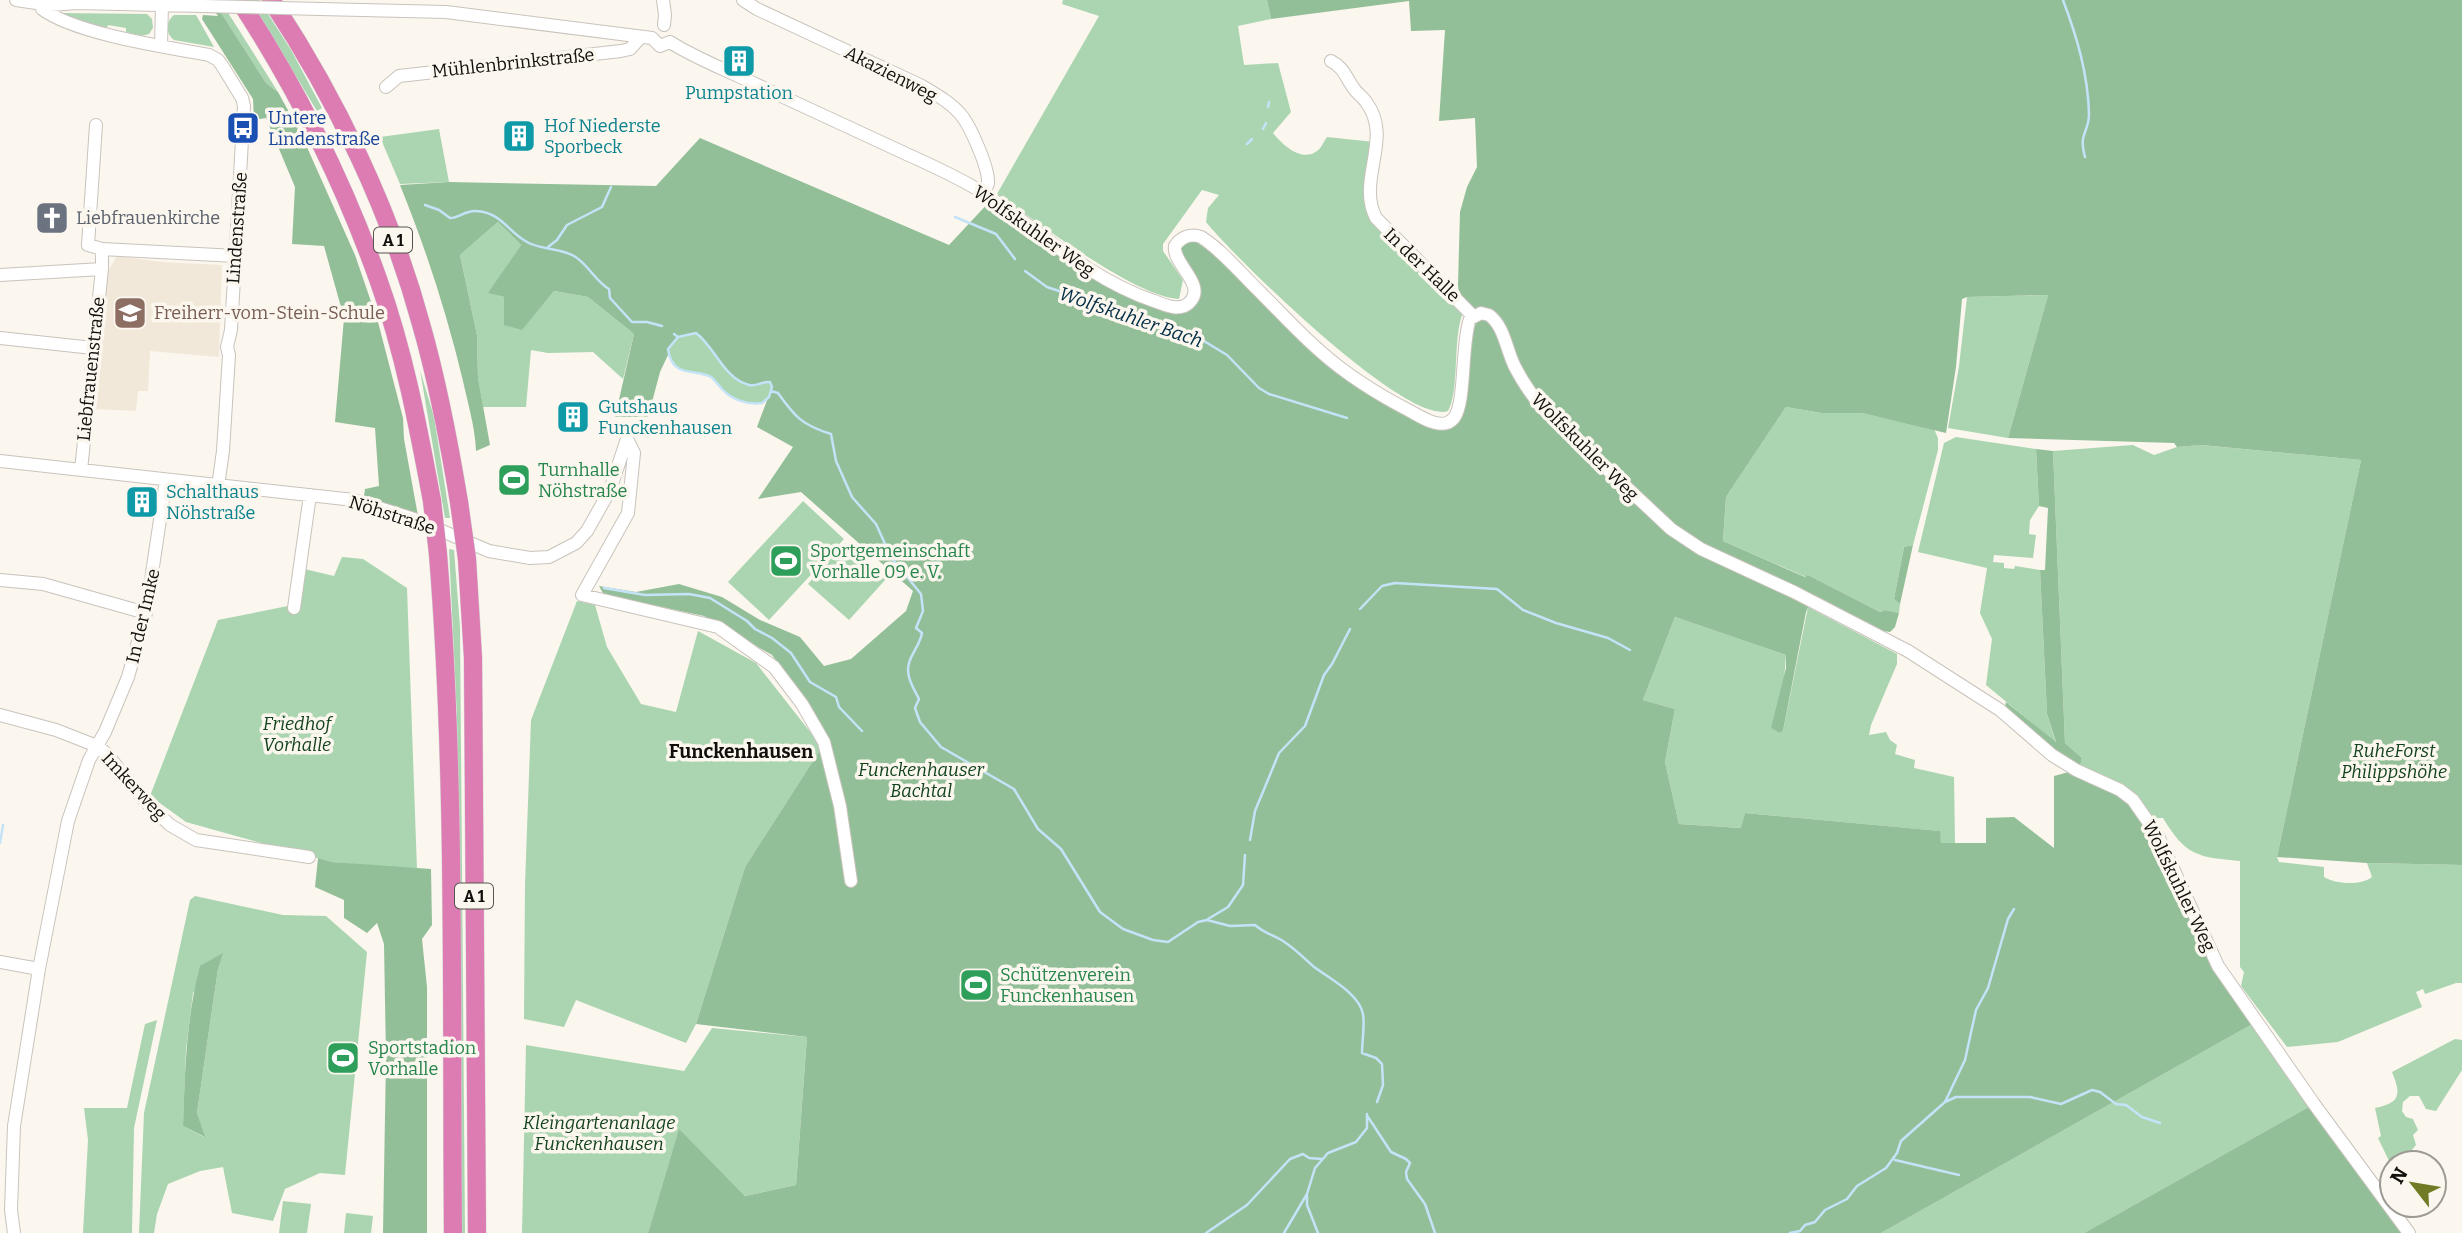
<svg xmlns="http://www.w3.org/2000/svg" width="2462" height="1233" viewBox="0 0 2462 1233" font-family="Bitter,serif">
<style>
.built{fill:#f2e8da}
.green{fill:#aad5b0;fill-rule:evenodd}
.forest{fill:#92bf98}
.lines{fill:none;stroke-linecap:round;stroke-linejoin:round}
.stream{stroke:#c5e3f8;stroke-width:2.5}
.minor-casing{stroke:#c9c3bc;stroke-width:14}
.highway-casing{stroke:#d4d4d3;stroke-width:19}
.minor{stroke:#fff;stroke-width:12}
.highway{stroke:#dc7cb2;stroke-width:18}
.minor-bridge-casing{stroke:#c9c3bc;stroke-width:14;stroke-linecap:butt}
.highway-bridge-casing{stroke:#d4d4d3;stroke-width:19;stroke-linecap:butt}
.minor-bridge{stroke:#fff;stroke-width:12}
.highway-bridge{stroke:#dc7cb2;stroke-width:18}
.labels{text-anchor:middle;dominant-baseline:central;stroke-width:7;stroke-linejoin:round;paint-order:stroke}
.shield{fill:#fbf6ee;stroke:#575450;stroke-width:2}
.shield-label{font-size:16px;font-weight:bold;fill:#110f0c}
.street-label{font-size:18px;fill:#110f0c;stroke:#fbf6ee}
.culture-label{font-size:18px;fill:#0d838f;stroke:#fbf6ee;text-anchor:start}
.transit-label{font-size:18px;fill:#164399;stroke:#fbf6ee;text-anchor:start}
.worship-label{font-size:18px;fill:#5b616d;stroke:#fbf6ee;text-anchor:start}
.education-label{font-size:18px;fill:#785e54;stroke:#fbf6ee;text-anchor:start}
.leisure-label{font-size:18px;fill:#27864d;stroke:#fbf6ee;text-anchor:start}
.park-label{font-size:18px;font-style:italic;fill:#12431e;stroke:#fbf6ee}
.water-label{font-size:19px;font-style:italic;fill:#012d44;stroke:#fbf6ee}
.neighbourhood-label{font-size:19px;font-weight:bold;fill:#110f0c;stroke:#fbf6ee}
</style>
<rect width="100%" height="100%" fill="#fbf6ee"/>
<!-- built -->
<path class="built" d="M117,256L162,262L222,265L219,357L150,351L148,391H138L136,411L92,409L105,276Z"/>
<!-- green -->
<path class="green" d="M213,0H220L278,92L266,83Z
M250,0H259L291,50L322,108L317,111Z
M1063,0H1267L1271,19L1238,26L1244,65L1278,63L1291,112L1273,133C1282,144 1301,163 1317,151C1321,149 1324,141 1327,137L1374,142L1369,208L1463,312C1452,341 1460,390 1448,411C1406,426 1234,257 1206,222L1208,208L1219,195L1202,190L1163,244V251L1183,280L1179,299C1135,297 1036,221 997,194L1099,16L1062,4Z
M60,13L147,14L152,19L153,28L149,34L141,36L126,32V28L108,25L107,28L71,18Z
M174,15H196L214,47L174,40C166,34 165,22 174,15Z
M439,129L449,182L400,184L380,137Z
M498,222L521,245L489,293L504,297L522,329L554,291L588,297L634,334L623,379L593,352L548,353L531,350L526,407H483L478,378L477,335L460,255Z
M2048,295L2008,438L1948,428L1959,366L1967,297Z
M696,333L702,337L724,367L744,383L770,382L772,387L769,397L762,403C748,405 732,400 722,389C718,385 715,380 711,377C696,368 672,379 668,349L678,337Z
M420,370L434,417L450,518H445Z
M1786,407L1821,413H1862L1934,429L1938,438V450L1913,545L1904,547L1894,599L1900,604L1899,613L1885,610L1880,612L1808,575L1806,577L1723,541L1726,497Z
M1956,437L2036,449L2039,506L2030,520L2029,534L2036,535L2033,558L1994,555L1993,562L2004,563V568L2014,569L2015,566L2040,570L2047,714L2056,743L1986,685L1992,639L1980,613L1987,568L1918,552L1944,443Z
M2133,445L2154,455L2177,447L2200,445L2361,460L2277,857L2279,862L2324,867V877C2335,884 2361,886 2372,877L2367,863L2462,865V983H2456L2425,994L2423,989L2416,992L2422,1007L2338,1042L2287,1047L2241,986L2244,972L2240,967V861C2197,857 2186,856 2163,818H2154L2141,803L2080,766L2082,758L2065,743L2053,451Z
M803,501L844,539L769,620L728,582Z
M845,543L886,579L849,620L808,584Z
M449,549L454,550L460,627L465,1233H462L461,1190L457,718Z
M342,557L363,559L407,588L417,870L332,862L236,836L186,822L150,796L218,620L288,606L296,567L334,576Z
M577,601L595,605L607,647L641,704L676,712L698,631L756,663L822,747L745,867L696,1024L686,1043L576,1000L564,1027L524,1019L525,885L531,720Z
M1808,607L1897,654V664L1871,725L1869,735L1886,732L1890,740L1897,745L1895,754L1915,760L1914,768L1954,777L1955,843H1941L1939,831L1745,813L1742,828L1679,824L1665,762L1675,709L1643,700L1675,617L1786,655L1780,733L1783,731Z
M195,896L283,915L326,916L367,952L345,1175L320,1173L285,1189L273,1221L232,1213L223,1167L200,1171L168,1184L157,1214L154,1233H139L144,1113L190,900ZM222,954L218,969L197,1113L204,1137L183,1126L186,1050L193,993Z
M157,1020L134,1128L132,1233H83L88,1140L84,1108H127L145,1024Z
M2256,1022L2314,1104L2084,1233H1881Z
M712,1028L807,1037L796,1185L745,1196L679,1130L648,1233H522L526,1045L684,1071Z
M2455,1039L2462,1040V1070L2436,1111L2426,1109L2419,1096H2410L2403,1102L2402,1111L2406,1117L2413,1119L2418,1130L2413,1135L2416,1145L2401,1163H2392V1167L2378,1138L2381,1136L2375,1108C2401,1103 2401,1094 2392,1072Z
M283,1201L311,1204L307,1233H279Z
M346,1213L373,1216L371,1233H344Z"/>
<!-- forest -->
<path class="forest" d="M206,0H213L266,83L278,92L302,136L355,255L378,322L403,418L404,439L418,516L364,496L365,489L379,486L375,428L335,422L344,318L324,246L292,244L295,187L266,118L254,120L253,99L202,19L203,15L218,16Z
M1267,0H2462V865L2367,863L2277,857L2361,460L2201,445L2177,447L2174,443L2008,438L2048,295L1967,297L1962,299L1956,367L1946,433L1862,413H1821L1786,407L1726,497L1723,541L1805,577L1808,575L1880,612L1885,610L1899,613L1895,627L1890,632L1883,631L1813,596L1806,612L1783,731L1780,733L1771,728L1786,668V655L1675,617L1643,700L1675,709L1665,762L1679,824L1741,828L1745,813L1940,831L1941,843H1986V818L2014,817L2054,848V776L2076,770L2133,800L2194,915L2256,1022L1881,1233H648L679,1129L745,1196L796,1185L807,1037L696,1024L745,867L820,750L813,712L772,655L704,616L604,595L599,586L636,592L679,584L722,597L760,620L800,637L824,666L851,659L906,611L913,591L801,492L758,499L793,447L757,427L772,387L770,382C762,381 757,386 749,385C724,379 715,347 697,333L678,337L668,349V355L660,372L648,417H615L634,334L588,297L554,291L522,330L504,325V297L488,293L521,245L498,222L460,255L477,335L478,378L490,445L476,451C475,427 468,404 463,381C447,314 426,249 400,185L449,182L656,186L700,138L949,245L991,200L1061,251L1172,307L1193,294L1174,251L1197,235L1319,350L1394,403L1450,422L1470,319L1460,302L1458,285L1460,212L1467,187L1477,167L1475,118L1439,121L1445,30L1411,31L1409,1L1271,19Z
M2036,449L2053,451L2065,743L2082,758L2080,766L2060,754L2005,707L2006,702L2056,742L2047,714L2040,570H2045L2048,508L2039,506Z
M1913,545L1900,604L1894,599L1904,547Z
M318,858L332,862L431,869L432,925L422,939L427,987V1233H383L386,1058L384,944L377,923L367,933L344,918V900L315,887Z
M223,953L218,969L197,1113L205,1137L183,1126C185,1072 186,1019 200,966Z
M2314,1104L2409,1233H2084Z"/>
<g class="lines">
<!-- stream -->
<path class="stream" d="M2063,0C2077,37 2088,74 2089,114C2089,133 2078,133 2085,157
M1268,107L1269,102
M1263,129L1266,123
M1247,144L1252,139
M425,205L439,210L450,218C459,218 466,210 476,211C501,212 508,232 527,242C541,250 560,248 574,256C589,265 595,281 609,289L610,298L632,322H647L662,326
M955,217L996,234L1015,259
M548,247L557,240L567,225L602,207L611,187
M1025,271L1047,287L1142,319L1170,325L1199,338L1227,355L1259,388L1269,394L1347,418
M674,334L678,337L668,349C672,379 696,368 711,377C715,380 718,385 722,389C732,400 748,405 762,403L769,397L772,387L770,382C762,381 757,387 749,385C724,379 715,347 696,333L678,337
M771,391L778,393C795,417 802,425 831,434L836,461L852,497L876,524L891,557L921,594L923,611L916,628L922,633C920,644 914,650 910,660C904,674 913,687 919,699L915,708L920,722L941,747L1014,789L1038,829L1061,849L1100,912L1123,929L1153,940L1168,942L1198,922L1207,920L1230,926L1255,925C1264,933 1273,935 1283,941C1294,948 1303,957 1313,966C1328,978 1359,993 1363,1014C1365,1026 1362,1041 1362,1053L1376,1058L1382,1064L1383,1085L1377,1102
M604,588L645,595L689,594L710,598L747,621L755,629L772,638L791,653L810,682L836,697L839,707L862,731
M1360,609L1382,586L1395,583L1497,589L1523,610L1556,623L1608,638L1630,650
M1250,840L1255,811L1279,753L1305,726L1324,675L1332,664L1350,629
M0,843L3,825
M1208,919L1228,907L1243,885L1245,855
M1945,1102L1965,1060L1976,1010L1988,988L2008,919L2014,909
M1368,1117L1391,1152L1406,1159L1410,1163L1406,1172L1407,1179L1425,1204L1435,1233
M1895,1160L1959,1175
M1307,1196V1205L1318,1233
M1206,1233L1247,1205L1290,1159L1303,1154L1309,1158L1322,1159
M1284,1233L1307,1194L1315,1168L1328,1153L1356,1142L1367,1128V1114
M1790,1233L1800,1231L1805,1225L1815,1222L1825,1210L1847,1199L1857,1186L1886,1168L1897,1153L1901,1141L1945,1102L1956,1097H2030L2061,1104L2092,1090L2100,1092L2116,1104L2126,1105L2142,1117L2160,1123"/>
<defs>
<path id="minor" d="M16,0L50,5L77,3L202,6
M663,0L665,15L664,25
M743,0L757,9L922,86C935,94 952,103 962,116C971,128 989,168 988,183C987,187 985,190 984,194
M42,4V9C76,34 166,47 209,55L218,60L223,67L242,98L244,106L231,330L227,347L229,355L223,451L218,486
M320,9L446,12L652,38L660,46L670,42
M670,42C695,58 724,69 751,82C801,105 850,128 900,151C928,164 959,177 985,194C1041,232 1089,279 1154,301C1165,305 1179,312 1189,303C1208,285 1172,264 1175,246C1181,237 1191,233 1201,237C1223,251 1241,274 1260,292C1280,312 1300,334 1321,352C1348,376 1379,395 1410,411C1421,417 1443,432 1454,418C1466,403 1461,343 1470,319L1481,313L1489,315C1504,326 1506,348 1514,365C1522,381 1531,394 1542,408L1671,529L1701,549L1794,592L1908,651L2000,710L2052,755L2076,770L2120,790L2133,800L2158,836L2218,966L2314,1104L2409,1233
M161,46L162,4
M1331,61C1345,68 1346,79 1355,90C1358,94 1363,97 1366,102C1394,138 1356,180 1376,218L1474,317
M386,87L399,76L621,51L630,49L640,38
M102,249L236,256
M0,275L102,269
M0,338L93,348
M627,439L634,453L628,513L582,595L718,627L774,667L802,704L824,742L840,806L851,881
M0,461L354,500L414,519L489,551L530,558L549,557L576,543L587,531L610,490L627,439
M81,470L102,269V249L88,245L96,125
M0,580L43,584L146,613
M294,608L310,495
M0,715L56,730L97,746L106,753L144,800L170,825L196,840L309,857
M0,962L39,969
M14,1233L11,1210L14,1126L39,969L68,821L89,760L105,732L128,677L146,613L166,480"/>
<path id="highway" d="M239,0C296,87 343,181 378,279C404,351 418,426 432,501
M271,0C336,98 390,210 421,324C438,383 449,442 459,502
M438,554C456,779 451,1007 453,1233
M467,559L473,658L477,1233"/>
</defs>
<!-- minor casing -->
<use href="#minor" class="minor-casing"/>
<!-- highway casing -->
<use href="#highway" class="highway-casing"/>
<!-- minor -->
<use href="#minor" class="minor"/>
<!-- highway -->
<use href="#highway" class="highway"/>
<defs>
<path id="minor-bridge" d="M202,6L320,9"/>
<path id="highway-bridge" d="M432,501L438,554
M459,502L467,559"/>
</defs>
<!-- minor-bridge casing -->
<use href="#minor-bridge" class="minor-bridge-casing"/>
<!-- highway-bridge casing -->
<use href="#highway-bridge" class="highway-bridge-casing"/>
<!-- minor-bridge -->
<use href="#minor-bridge" class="minor-bridge"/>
<!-- highway-bridge -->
<use href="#highway-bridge" class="highway-bridge"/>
</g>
<!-- icons -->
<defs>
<symbol id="building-square" viewBox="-11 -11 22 22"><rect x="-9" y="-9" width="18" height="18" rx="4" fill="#0f9aa8" stroke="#fbf6ee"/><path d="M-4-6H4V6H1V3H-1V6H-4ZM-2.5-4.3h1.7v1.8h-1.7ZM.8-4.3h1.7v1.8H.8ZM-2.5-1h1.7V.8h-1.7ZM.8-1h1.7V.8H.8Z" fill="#fff"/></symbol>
<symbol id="bus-square" viewBox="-11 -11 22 22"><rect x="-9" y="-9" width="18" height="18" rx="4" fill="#1a4fb4" stroke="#fbf6ee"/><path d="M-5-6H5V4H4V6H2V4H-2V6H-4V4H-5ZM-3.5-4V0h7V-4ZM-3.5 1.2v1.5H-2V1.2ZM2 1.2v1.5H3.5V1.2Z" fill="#fff"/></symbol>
<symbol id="church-square" viewBox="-11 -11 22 22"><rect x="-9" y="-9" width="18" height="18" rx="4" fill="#6b7280" stroke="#fbf6ee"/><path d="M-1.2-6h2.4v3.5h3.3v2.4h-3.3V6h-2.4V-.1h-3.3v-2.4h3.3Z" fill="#fff"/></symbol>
<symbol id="school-square" viewBox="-11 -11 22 22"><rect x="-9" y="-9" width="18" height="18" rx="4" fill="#8d6e63" stroke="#fbf6ee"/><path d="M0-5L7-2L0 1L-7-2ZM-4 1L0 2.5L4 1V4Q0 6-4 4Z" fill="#fff"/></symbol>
<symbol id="stadium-square" viewBox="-11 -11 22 22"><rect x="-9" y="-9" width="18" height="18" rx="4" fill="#2e9e5b" stroke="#fbf6ee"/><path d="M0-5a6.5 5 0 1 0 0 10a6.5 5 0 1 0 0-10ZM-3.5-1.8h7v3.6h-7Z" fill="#fff"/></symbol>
</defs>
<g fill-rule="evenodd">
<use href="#building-square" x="720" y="42" width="38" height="38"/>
<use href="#bus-square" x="224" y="109" width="38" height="38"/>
<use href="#building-square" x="500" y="117" width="38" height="38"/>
<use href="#church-square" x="33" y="199" width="38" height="38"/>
<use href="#school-square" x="111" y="294" width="38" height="38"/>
<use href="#building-square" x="554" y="398" width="38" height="38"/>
<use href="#stadium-square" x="495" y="461" width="38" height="38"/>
<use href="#building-square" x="123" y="483" width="38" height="38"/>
<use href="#stadium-square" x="767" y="542" width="38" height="38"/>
<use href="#stadium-square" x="957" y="966" width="38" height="38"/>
<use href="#stadium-square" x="324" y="1039" width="38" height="38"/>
</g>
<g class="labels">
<!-- shield labels -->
<g class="shield">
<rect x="374" y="227.5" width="38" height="25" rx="5"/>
<rect x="455" y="883.5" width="38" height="25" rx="5"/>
</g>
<g class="shield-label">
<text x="393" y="240">A 1</text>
<text x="474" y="896">A 1</text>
</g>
<!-- street labels -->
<g class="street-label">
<text transform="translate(513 63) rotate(-6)">Mühlenbrinkstraße</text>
<text transform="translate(891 74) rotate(27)">Akazienweg</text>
<text transform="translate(237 228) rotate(-86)">Lindenstraße</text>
<text transform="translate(1034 231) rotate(35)">Wolfskuhler Weg</text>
<text transform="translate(1422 265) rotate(44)">In der Halle</text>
<text transform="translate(91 369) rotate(-84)">Liebfrauenstraße</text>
<text transform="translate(1585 447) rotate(45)">Wolfskuhler Weg</text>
<text transform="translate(392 515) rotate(18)">Nöhstraße</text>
<text transform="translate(143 616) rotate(-77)">In der Imke</text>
<text transform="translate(134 786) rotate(47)">Imkerweg</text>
<text transform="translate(2179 886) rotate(64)">Wolfskuhler Weg</text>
</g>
<!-- culture labels -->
<g class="culture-label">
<text x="739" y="93" text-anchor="middle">Pumpstation</text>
<text x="544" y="126">Hof Niederste<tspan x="544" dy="21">Sporbeck</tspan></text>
<text x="598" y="407">Gutshaus<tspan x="598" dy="21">Funckenhausen</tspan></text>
<text x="166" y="492">Schalthaus<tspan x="166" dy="21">Nöhstraße</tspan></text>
</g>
<!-- transit labels -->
<g class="transit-label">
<text x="268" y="118">Untere<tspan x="268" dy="21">Lindenstraße</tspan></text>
</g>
<!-- worship labels -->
<g class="worship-label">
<text x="76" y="218">Liebfrauenkirche</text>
</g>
<!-- education labels -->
<g class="education-label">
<text x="154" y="313">Freiherr-vom-Stein-Schule</text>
</g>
<!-- leisure labels -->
<g class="leisure-label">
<text x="538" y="470">Turnhalle<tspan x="538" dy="21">Nöhstraße</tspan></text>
<text x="810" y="551">Sportgemeinschaft<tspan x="810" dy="21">Vorhalle 09 e. V.</tspan></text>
<text x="1000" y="975">Schützenverein<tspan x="1000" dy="21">Funckenhausen</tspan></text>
<text x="368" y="1048">Sportstadion<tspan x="368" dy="21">Vorhalle</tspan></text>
</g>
<!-- park labels -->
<g class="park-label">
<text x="297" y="724">Friedhof<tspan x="297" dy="21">Vorhalle</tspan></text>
<text x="2394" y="751">RuheForst<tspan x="2394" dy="21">Philippshöhe</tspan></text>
<text x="921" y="770">Funckenhauser<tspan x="921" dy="21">Bachtal</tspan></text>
<text x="599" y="1123">Kleingartenanlage<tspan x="599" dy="21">Funckenhausen</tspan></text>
</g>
<!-- water labels -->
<g class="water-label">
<text transform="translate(1131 317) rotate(19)">Wolfskuhler Bach</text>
</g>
<!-- neighbourhood labels -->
<g class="neighbourhood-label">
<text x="741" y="751">Funckenhausen</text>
</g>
</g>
<!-- north arrow -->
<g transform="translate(2413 1184) rotate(301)"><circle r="33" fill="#fbf6ee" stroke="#9d9a94" stroke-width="2"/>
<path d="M0-5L12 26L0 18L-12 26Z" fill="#717b26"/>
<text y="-10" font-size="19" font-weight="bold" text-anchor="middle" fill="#110f0c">N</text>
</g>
</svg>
